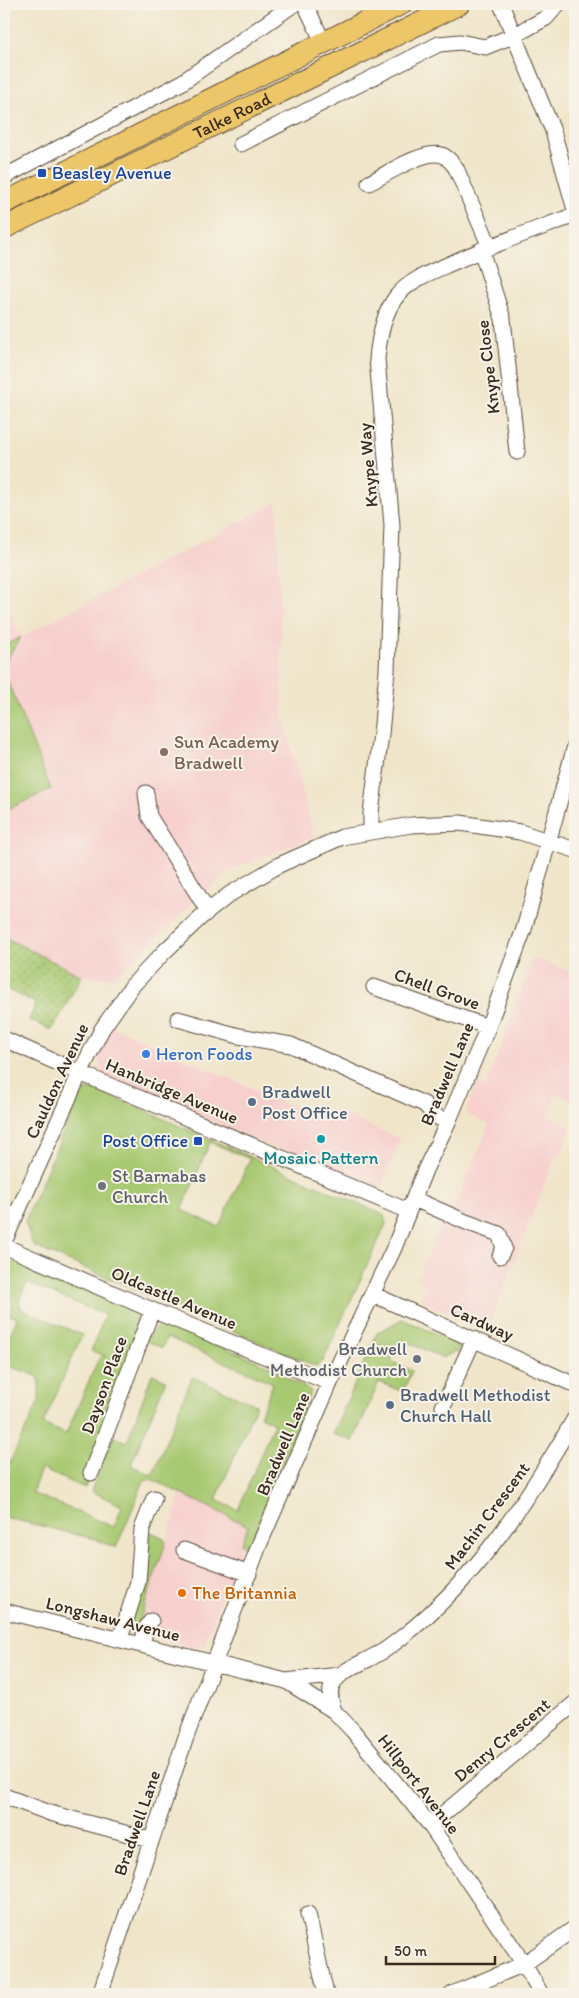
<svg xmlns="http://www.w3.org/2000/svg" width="579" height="1998" viewBox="0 0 579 1998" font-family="Itim,sans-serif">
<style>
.built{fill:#f7d0ce}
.green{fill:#a7c971;stroke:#717a48;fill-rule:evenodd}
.garden{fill:url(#garden-dots);stroke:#717a48}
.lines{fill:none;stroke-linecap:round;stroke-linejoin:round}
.minor-casing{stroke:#564638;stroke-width:17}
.highway-casing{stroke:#564638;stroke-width:23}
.minor{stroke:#fff;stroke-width:15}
.highway{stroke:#ecc669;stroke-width:21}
.transit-dot{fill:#1a4fb4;stroke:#f7f3e8;stroke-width:2}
.education-dot{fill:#8d6e63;stroke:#f7f3e8;stroke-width:2}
.shop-dot{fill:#3f7fe0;stroke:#f7f3e8;stroke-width:2}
.service-dot{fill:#5c6f8a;stroke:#f7f3e8;stroke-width:2}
.culture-dot{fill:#0f9aa8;stroke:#f7f3e8;stroke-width:2}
.worship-dot{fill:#6b7280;stroke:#f7f3e8;stroke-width:2}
.food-dot{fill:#e8710a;stroke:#f7f3e8;stroke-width:2}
.labels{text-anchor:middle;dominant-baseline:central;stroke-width:4;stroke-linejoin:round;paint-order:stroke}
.street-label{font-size:18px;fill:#3b2a1e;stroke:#f7f3e8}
.transit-label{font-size:18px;fill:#164399;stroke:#f7f3e8;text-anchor:start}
.education-label{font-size:18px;fill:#785e54;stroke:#f7f3e8;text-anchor:start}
.shop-label{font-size:18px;fill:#366cbe;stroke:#f7f3e8;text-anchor:start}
.service-label{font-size:18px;fill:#4e5e75;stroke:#f7f3e8;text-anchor:start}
.culture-label{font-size:18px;fill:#0d838f;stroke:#f7f3e8}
.worship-label{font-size:18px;fill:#5b616d;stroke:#f7f3e8;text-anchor:start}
.food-label{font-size:18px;fill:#c56008;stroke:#f7f3e8;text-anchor:start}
</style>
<defs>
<pattern id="garden-dots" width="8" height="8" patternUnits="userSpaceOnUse" patternTransform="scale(1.25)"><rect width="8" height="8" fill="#a7c971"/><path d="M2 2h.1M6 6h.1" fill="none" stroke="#89a35c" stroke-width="1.8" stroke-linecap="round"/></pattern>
</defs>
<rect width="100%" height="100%" fill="#f7f3e8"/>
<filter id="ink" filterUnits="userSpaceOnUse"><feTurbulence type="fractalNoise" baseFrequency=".02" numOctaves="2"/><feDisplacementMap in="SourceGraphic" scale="10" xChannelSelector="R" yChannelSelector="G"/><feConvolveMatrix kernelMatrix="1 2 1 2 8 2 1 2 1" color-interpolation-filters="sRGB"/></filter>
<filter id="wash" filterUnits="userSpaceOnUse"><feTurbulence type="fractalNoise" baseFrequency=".0096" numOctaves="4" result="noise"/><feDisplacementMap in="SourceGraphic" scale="20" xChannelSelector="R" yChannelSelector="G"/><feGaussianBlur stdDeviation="1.12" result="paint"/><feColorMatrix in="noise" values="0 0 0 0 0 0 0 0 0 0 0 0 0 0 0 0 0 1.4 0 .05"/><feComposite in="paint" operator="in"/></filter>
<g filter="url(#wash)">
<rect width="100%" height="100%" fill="#f0e5c9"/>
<!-- built -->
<path class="built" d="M277,502L283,715L314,837L228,871L113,978L82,976L4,937V811L51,789L4,672V663L20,638L4,646V603L21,637Z
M533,958L575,973V1101L556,1094L548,1116L571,1127L561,1155L557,1153L486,1332L419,1299L426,1284L416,1280L451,1204L455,1206L489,1125L465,1113L476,1084L486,1087Z
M109,1025L323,1120L334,1110L400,1139L379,1193L102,1074L97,1052Z
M181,1493L249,1525L204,1645L191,1647L138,1631Z"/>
<!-- green -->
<path class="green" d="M21,637L4,663V646Z
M4,672L51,789L4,811Z
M90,1089L97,1090L384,1215L386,1224L323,1361L316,1366L33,1246L25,1221L80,1094ZM210,1142L250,1159L219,1227L182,1210Z
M19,1261L134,1309L138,1316L139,1327L85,1488L41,1469L32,1493L114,1527L122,1506L91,1491L113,1437L127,1442L152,1374L166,1380L131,1465L148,1474H153L192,1377L256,1405L216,1500L238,1510L274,1423L260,1416L273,1383L167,1337L162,1348L147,1341C151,1331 154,1326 165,1323L279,1370L278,1373L311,1391L249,1548L241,1544L248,1526L151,1479L144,1481L116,1548L95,1539L4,1517V1475L39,1401V1377L4,1364V1349L17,1318L4,1312V1265ZM27,1283L105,1315L91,1351L106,1356H103L98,1360L66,1434L43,1424L82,1335L21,1309L19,1300Z
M402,1319L460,1344L458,1353L454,1352L443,1358L400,1339L391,1361L412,1371L403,1392L379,1382L353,1441L333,1434L377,1333Z
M151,1532L162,1537L166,1542L135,1634L125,1631L142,1579Z"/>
<!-- garden -->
<path class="garden" d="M4,937L82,976L52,1030L29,1020L36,1003L4,988Z"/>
</g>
<g filter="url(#ink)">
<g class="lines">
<defs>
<path id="minor" d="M305,4L324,44
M501,4L553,131L575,210
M241,144L439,44L460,42L485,47L515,35L546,18L558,4
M4,177L181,83L294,4
M369,183C385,175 424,149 442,155C448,157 452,163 456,168L490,247
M481,250L503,319L517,452
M146,793L149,816L208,911
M371,831V813L381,734L387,671L392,525L377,359C379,338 383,314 396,297C410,279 434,271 454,262C494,244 535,230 575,215
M374,987L488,1027
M178,1019L239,1036L291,1045L424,1104L437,1117L448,1122
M4,1039L80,1073L408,1211
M414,1199L466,1222L499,1234L504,1248L500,1256
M4,1242L80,1073L102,1029L132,986L165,951L201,917L230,894L279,865L342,837L411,825L460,823L520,832L575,850
M4,1246L152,1310L330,1383
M372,1294L575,1385
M443,1407L474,1339
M91,1473L152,1310
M184,1550L249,1574
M4,1611L286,1681L334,1711L353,1731L430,1825L524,1964L541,1994
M120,1639L138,1582L142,1529L154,1498
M142,1644L146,1628L151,1621
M286,1681L340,1675
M334,1711C331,1701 328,1690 334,1682C343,1669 363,1663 376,1655C385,1651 393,1644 401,1638C477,1579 527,1500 575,1418
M4,1796L50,1813L151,1840
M430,1825L575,1703
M308,1914L326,1994
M100,1994L186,1737L260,1543L330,1383L394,1248L425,1170L448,1122L488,1027L524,929L575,746
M452,1994L524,1964L575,1928"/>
<g id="highway">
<path d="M4,203L401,4"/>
<path id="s1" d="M4,228L459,4"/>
</g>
</defs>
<!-- minor casing -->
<use href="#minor" class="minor-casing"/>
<!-- highway casing -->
<use href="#highway" class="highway-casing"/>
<!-- minor -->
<use href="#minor" class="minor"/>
<!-- highway -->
<use href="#highway" class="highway"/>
</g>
</g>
<!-- markers -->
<g class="transit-dot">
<rect x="37" y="168" width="10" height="10" rx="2.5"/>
<rect x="193" y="1136" width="10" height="10" rx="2.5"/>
</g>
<circle class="education-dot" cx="164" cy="752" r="5"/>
<circle class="shop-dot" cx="146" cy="1054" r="5"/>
<g class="service-dot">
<circle cx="252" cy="1102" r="5"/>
<circle cx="390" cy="1405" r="5"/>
</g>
<circle class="culture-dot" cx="321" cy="1139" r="5"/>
<g class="worship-dot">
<circle cx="102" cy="1186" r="5"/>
<circle cx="417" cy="1359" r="5"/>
</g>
<circle class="food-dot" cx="182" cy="1593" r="5"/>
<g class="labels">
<!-- street labels -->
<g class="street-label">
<text stroke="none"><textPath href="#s1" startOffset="254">Talke Road</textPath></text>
<text transform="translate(488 367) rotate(-97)">Knype Close</text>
<text transform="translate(368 465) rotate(-95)">Knype Way</text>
<text transform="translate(437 989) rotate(20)">Chell Grove</text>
<text transform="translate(447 1074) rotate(-67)">Bradwell Lane</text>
<text transform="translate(57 1081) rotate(-65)">Cauldon Avenue</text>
<text transform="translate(172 1091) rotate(23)">Hanbridge Avenue</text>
<text transform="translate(174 1298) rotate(23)">Oldcastle Avenue</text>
<text transform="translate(482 1322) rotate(24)">Cardway</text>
<text transform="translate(104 1385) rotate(-70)">Dayson Place</text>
<text transform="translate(283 1444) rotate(-67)">Bradwell Lane</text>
<text transform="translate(487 1516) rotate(-53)">Machin Crescent</text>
<text transform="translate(113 1619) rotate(14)">Longshaw Avenue</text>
<text transform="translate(502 1740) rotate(-40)">Denry Crescent</text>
<text transform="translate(419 1784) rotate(52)">Hillport Avenue</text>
<text transform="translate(137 1823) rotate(-71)">Bradwell Lane</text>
</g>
<!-- transit labels -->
<g class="transit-label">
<text x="52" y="173">Beasley Avenue</text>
<text x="188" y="1141" text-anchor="end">Post Office</text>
</g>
<!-- education labels -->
<g class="education-label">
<text x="174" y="742">Sun Academy<tspan x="174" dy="21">Bradwell</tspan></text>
</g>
<!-- shop labels -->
<g class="shop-label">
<text x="156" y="1054">Heron Foods</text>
</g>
<!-- service labels -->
<g class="service-label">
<text x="262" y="1092">Bradwell<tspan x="262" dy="21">Post Office</tspan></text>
<text x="400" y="1395">Bradwell Methodist<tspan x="400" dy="21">Church Hall</tspan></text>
</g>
<!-- culture labels -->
<g class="culture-label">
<text x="321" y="1158">Mosaic Pattern</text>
</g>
<!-- worship labels -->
<g class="worship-label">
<text x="112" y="1176">St Barnabas<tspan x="112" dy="21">Church</tspan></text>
<text x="407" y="1349" text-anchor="end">Bradwell<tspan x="407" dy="21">Methodist Church</tspan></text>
</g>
<!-- food labels -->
<g class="food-label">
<text x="192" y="1593">The Britannia</text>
</g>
</g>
<!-- margin -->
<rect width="579" height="1998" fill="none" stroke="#f7f3e8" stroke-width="20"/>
<!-- scale -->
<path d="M386 1956v8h109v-8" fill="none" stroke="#3b2a1e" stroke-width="2.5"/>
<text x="394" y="1956" font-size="15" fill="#3b2a1e" stroke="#f7f3e8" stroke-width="4" paint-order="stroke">50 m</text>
</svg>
